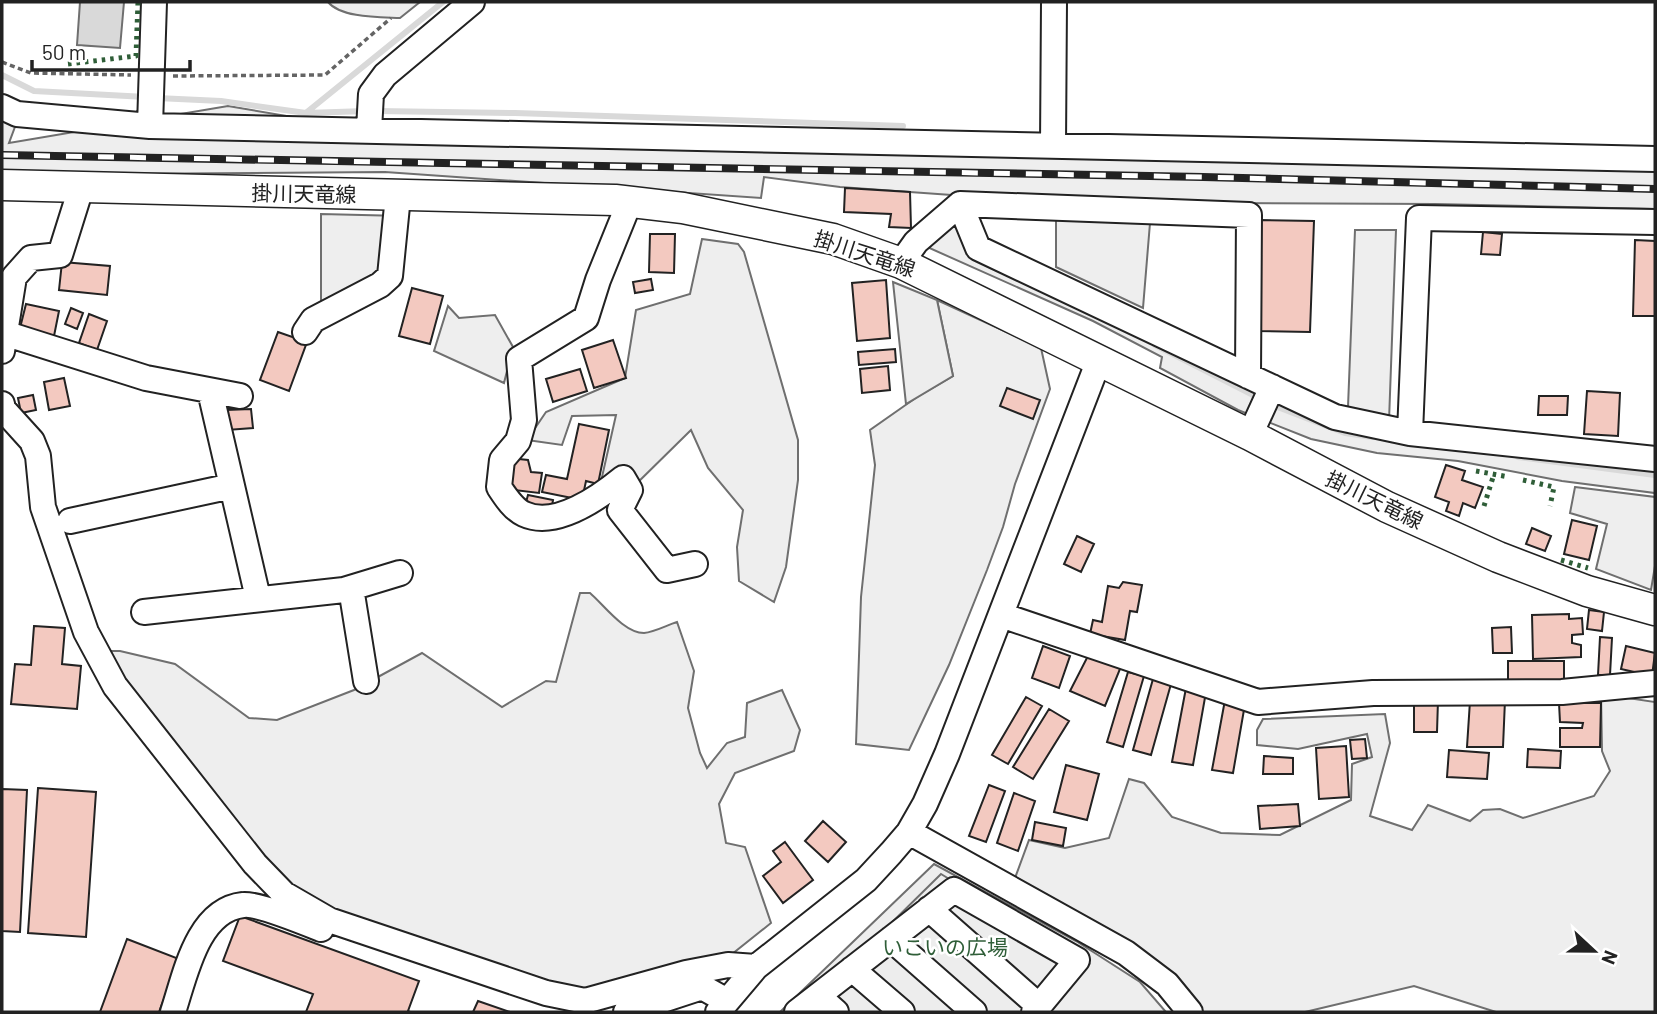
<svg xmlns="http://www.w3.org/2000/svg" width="1657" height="1014" viewBox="0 0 1657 1014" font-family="Barlow,'Noto Sans JP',sans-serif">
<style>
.green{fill:#eee;stroke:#6f6f6f;stroke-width:2}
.parking{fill:#ededed;stroke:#6f6f6f;stroke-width:2}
.water{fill:#d9d9d9;stroke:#6f6f6f;stroke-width:2}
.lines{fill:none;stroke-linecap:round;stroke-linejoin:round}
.stream{stroke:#d9d9d9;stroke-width:6}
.building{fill:#f3c9c0;stroke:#222;stroke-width:2}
.minor-casing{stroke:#222;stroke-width:28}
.major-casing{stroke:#222;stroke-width:33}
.path{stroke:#646464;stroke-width:3.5;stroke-dasharray:5 3.5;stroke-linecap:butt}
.minor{stroke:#fff;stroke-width:24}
.major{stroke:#fff;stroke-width:30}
.rail-casing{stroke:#222;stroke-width:8}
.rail{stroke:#fff;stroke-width:5;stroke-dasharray:16;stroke-linecap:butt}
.hedge{stroke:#2f5e38;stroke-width:5;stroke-dasharray:3.5 5;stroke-linecap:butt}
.labels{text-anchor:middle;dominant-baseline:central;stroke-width:5;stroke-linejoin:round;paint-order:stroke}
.street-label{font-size:21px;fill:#222;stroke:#fff}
.park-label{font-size:21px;fill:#2f5e38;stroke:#fff}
</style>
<rect width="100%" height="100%" fill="#fff"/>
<!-- green -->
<path class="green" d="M328,2H420L400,18C380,17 341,18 328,2Z
M228,106L369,130L1655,167V209L1435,204L1049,202L840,187L764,177L761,198L385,172L100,174L2,173V110L19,116L9,143Z
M962,204L978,248L1321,413L1655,464V493L1562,481L1458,461L1377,453L1311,439L1238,410L1160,368L1162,357L1093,321L916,242Z
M1056,212L1150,223L1143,308L1056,267Z
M321,214L402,216L389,269L321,310Z
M1355,230H1396L1389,421L1364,416L1348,407Z
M702,239L738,244L744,252L798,440V480L786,567L774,602L739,581L737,547L743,510L708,468L691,430L630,490L597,499L616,415L572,416L562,445L527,440L546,412L625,378L636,310L690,294Z
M937,300L1041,348L1050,389L1015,484L1003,527L987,570L949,665L909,750L856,744L861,597L875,465L870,430L917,397L953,376Z
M448,306L459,318L495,315L513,347L504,383L434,351Z
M1575,487L1655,497V566L1651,590L1596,569L1607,524L1570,513Z
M580,593H590C604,605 624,633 644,633C655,632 667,625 677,622L694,671L688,708L700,753L707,768L727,743L745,737L747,703L782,690L800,730L794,751L735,773L719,804L726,843L745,847L771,923L722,962L585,1001L290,898L101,651H120L175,664L249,718L277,720L354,690L422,653L502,707L546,681L556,682Z
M1601,694L1655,702V1012H1496L1414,986L1305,1012H1183L1015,878L1029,840L1065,848L1109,838L1129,779L1144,783L1172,817L1221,833L1280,835L1351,800L1352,764L1372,757L1367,734L1298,749L1257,745V730L1263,719L1385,714L1390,743L1370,816L1412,830L1428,805L1470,821L1483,810L1500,809L1523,818L1594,796L1610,771L1602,751Z
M934,864L1076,941L1140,982L1166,1012H780Z"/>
<!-- parking -->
<path class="parking" d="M893,282L937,300L953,376L906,404Z
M941,874L1089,964L1050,1012H801Z"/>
<!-- water -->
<path class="water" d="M80,2H124L120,48L77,45Z"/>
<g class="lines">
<!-- stream -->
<path class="stream" d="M2,75L34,91L146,97
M157,98L221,101L306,113L366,111
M377,111L515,113L903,126
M307,112L443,2
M1155,345L1261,399
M1270,404L1345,433L1372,437
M1518,457L1655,475"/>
</g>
<!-- building -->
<path class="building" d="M845,188L910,192L911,228L889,227L891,214L844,212Z
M1260,220L1314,221L1310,332L1256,331Z
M1483,232L1502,234L1500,255L1481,254Z
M650,234H675L674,273L649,272Z
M1635,240L1655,241V316H1633Z
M62,262L110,266L107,295L59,290Z
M651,279L653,290L635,293L633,282Z
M886,280L890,338L857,341L852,283Z
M412,288L443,296L430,344L399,336Z
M26,304L59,311L54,336L20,328Z
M71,308L83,313L77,329L65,324Z
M89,314L107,321L97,350L79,343Z
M278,332L307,342L289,391L260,380Z
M613,340L626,378L594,388L582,350Z
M895,349L896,362L859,365L858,352Z
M888,366L890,390L862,393L860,369Z
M580,369L587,391L553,402L546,379Z
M64,378L70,406L49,410L44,382Z
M1007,388L1040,400L1033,419L1000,406Z
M1587,391L1620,393L1618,436L1584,434Z
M33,395L36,410L21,413L18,398Z
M1539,396H1568L1567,415H1538Z
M251,409L253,428L227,430L226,410Z
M579,424L609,430L598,484L586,481L582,500L542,492L546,475L567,479Z
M509,458L528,460L531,472L542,473L539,493L506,489Z
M1446,465L1465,471L1462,480L1483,487L1475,508L1463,503L1459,516L1446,511L1449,502L1435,497Z
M528,495L553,500L551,512L525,506Z
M1572,520L1597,526L1589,560L1564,554Z
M1532,528L1551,536L1545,551L1526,544Z
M1077,536L1094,544L1081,572L1064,564Z
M1123,582L1142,585L1137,612L1130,611L1125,640L1090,634L1093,620L1102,622L1108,586L1119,588Z
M1589,610L1604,612L1602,631L1587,629Z
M1569,614V619L1582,618L1583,634L1572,635V643L1581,645V657L1533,659L1532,615Z
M34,626L65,628L62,664L81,666L77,709L11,704L15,664L31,665Z
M1511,627L1512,653H1493L1492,628Z
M1600,637L1612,638L1610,675H1598Z
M1043,646L1070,656L1059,688L1032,678Z
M1626,646L1655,653L1652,676L1621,669Z
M1091,650L1122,664L1105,706L1070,691Z
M1508,661H1564V681H1508Z
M1128,672L1144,676L1123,747L1107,742Z
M1153,679L1171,684L1151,755L1133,750Z
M1186,688L1206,692L1193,765L1172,762Z
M1026,697L1042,706L1008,764L992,755Z
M1225,700L1245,704L1233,773L1212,770Z
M1414,700H1438L1437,732H1414Z
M1505,700L1503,747H1467L1470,701Z
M1559,703H1601L1600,747H1560V728H1582L1583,723L1560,722Z
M1049,709L1069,721L1033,779L1013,767Z
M1365,739L1367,758L1352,759L1350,740Z
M1346,746L1349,797L1319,799L1316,748Z
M1528,749L1561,751L1560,768L1527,767Z
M1449,750L1489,753L1487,779L1447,777Z
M1264,756L1293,758V774H1263Z
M1066,765L1099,774L1087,820L1054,812Z
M989,785L1005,791L986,842L969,836Z
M38,788L96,792L86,937L28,933Z
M2,789L27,790L20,932L2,931Z
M1014,793L1035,801L1018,851L997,843Z
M1298,804L1300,826L1260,829L1258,806Z
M823,821L846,842L828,862L805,841Z
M1035,822L1066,828L1063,846L1032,840Z
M785,842L813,880L783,903L763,876L781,862L773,851Z
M240,916L419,981L408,1011L410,1012H306L313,994L223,961Z
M127,939L179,959L159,1012H100Z
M478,1001L510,1012H473Z"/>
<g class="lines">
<defs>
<path id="minor" d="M2,107L17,114L150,126L1655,159
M150,126L154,2
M369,130L371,94L385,75L472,2
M1053,145L1054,2
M630,201L598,280L586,318L519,359L524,420L518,441L502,460L499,487C505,496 513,509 524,514C556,529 601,496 623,478L630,490L620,510L667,570L695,564
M960,204L978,248L1335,417L1410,433L1655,459
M901,263L916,242L960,204L1249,215L1248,376
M305,332L313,320L380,285L390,276L398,196
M4,333L146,378L240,396
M2,351L14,277L31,258L60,255L81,188
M210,391L258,598
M2,404L3,409L32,441L38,456L43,507L86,632L115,686L255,864L284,894L329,920L546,993L585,1001L686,973L728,965L756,967
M1410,433L1419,218L1655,222
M1250,435L1272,387
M70,521L232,486
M351,588L366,681
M144,612L344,590L400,573
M1001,615L1258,702L1373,693L1562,692L1655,683
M909,832L1126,953L1167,984L1190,1012
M929,909L1039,1006
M891,939L974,1012
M852,969L902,1012
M818,996L836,1012
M173,1012C185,976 197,910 243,905C257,903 306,923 321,929
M626,1012L702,987L727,1001
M718,1012L756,967L866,880L891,853L909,832L925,804L947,754L1099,360
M797,1012L954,890L1077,960L1034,1012"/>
<path id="major" d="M2,185L615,200L683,208L833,239L901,263L1250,435L1387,507L1498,557L1587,591L1655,610"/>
</defs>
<!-- minor casing -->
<use href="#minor" class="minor-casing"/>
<!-- major casing -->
<use href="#major" class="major-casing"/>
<!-- path -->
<path class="path" d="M2,62L31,73L131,75
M173,76L325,75L391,18"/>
<!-- minor -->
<use href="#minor" class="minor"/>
<!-- major -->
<use href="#major" class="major"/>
<defs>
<path id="rail" d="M2,155L1203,177L1655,189"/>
</defs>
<!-- rail casing -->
<use href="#rail" class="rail-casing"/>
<!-- rail -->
<use href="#rail" class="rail"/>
<!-- hedge -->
<path class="hedge" d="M68,64L136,56L138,2
M1476,471L1509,477
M1523,480L1554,487L1550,506
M1484,506L1494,474
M1561,560L1588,568"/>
</g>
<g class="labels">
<!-- street labels -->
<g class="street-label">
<text transform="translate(304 193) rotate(1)">掛川天竜線</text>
<text transform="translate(865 253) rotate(18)">掛川天竜線</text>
<text transform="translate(1375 499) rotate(26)">掛川天竜線</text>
</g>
<!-- park labels -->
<g class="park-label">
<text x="945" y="946">いこいの広場</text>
</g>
</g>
<!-- border -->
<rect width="1657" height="1014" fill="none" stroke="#222222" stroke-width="7"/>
<!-- north arrow -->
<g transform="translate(1594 951) rotate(112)" stroke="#ffffff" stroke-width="5" paint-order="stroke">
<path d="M0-5L12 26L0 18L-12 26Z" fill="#222222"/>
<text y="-10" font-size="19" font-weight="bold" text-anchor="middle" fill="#222222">N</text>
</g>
<!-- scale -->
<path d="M32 60v10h158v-10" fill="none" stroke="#222222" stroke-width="3.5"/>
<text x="42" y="60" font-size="21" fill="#222222" stroke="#ffffff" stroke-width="5" paint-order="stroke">50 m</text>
</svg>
